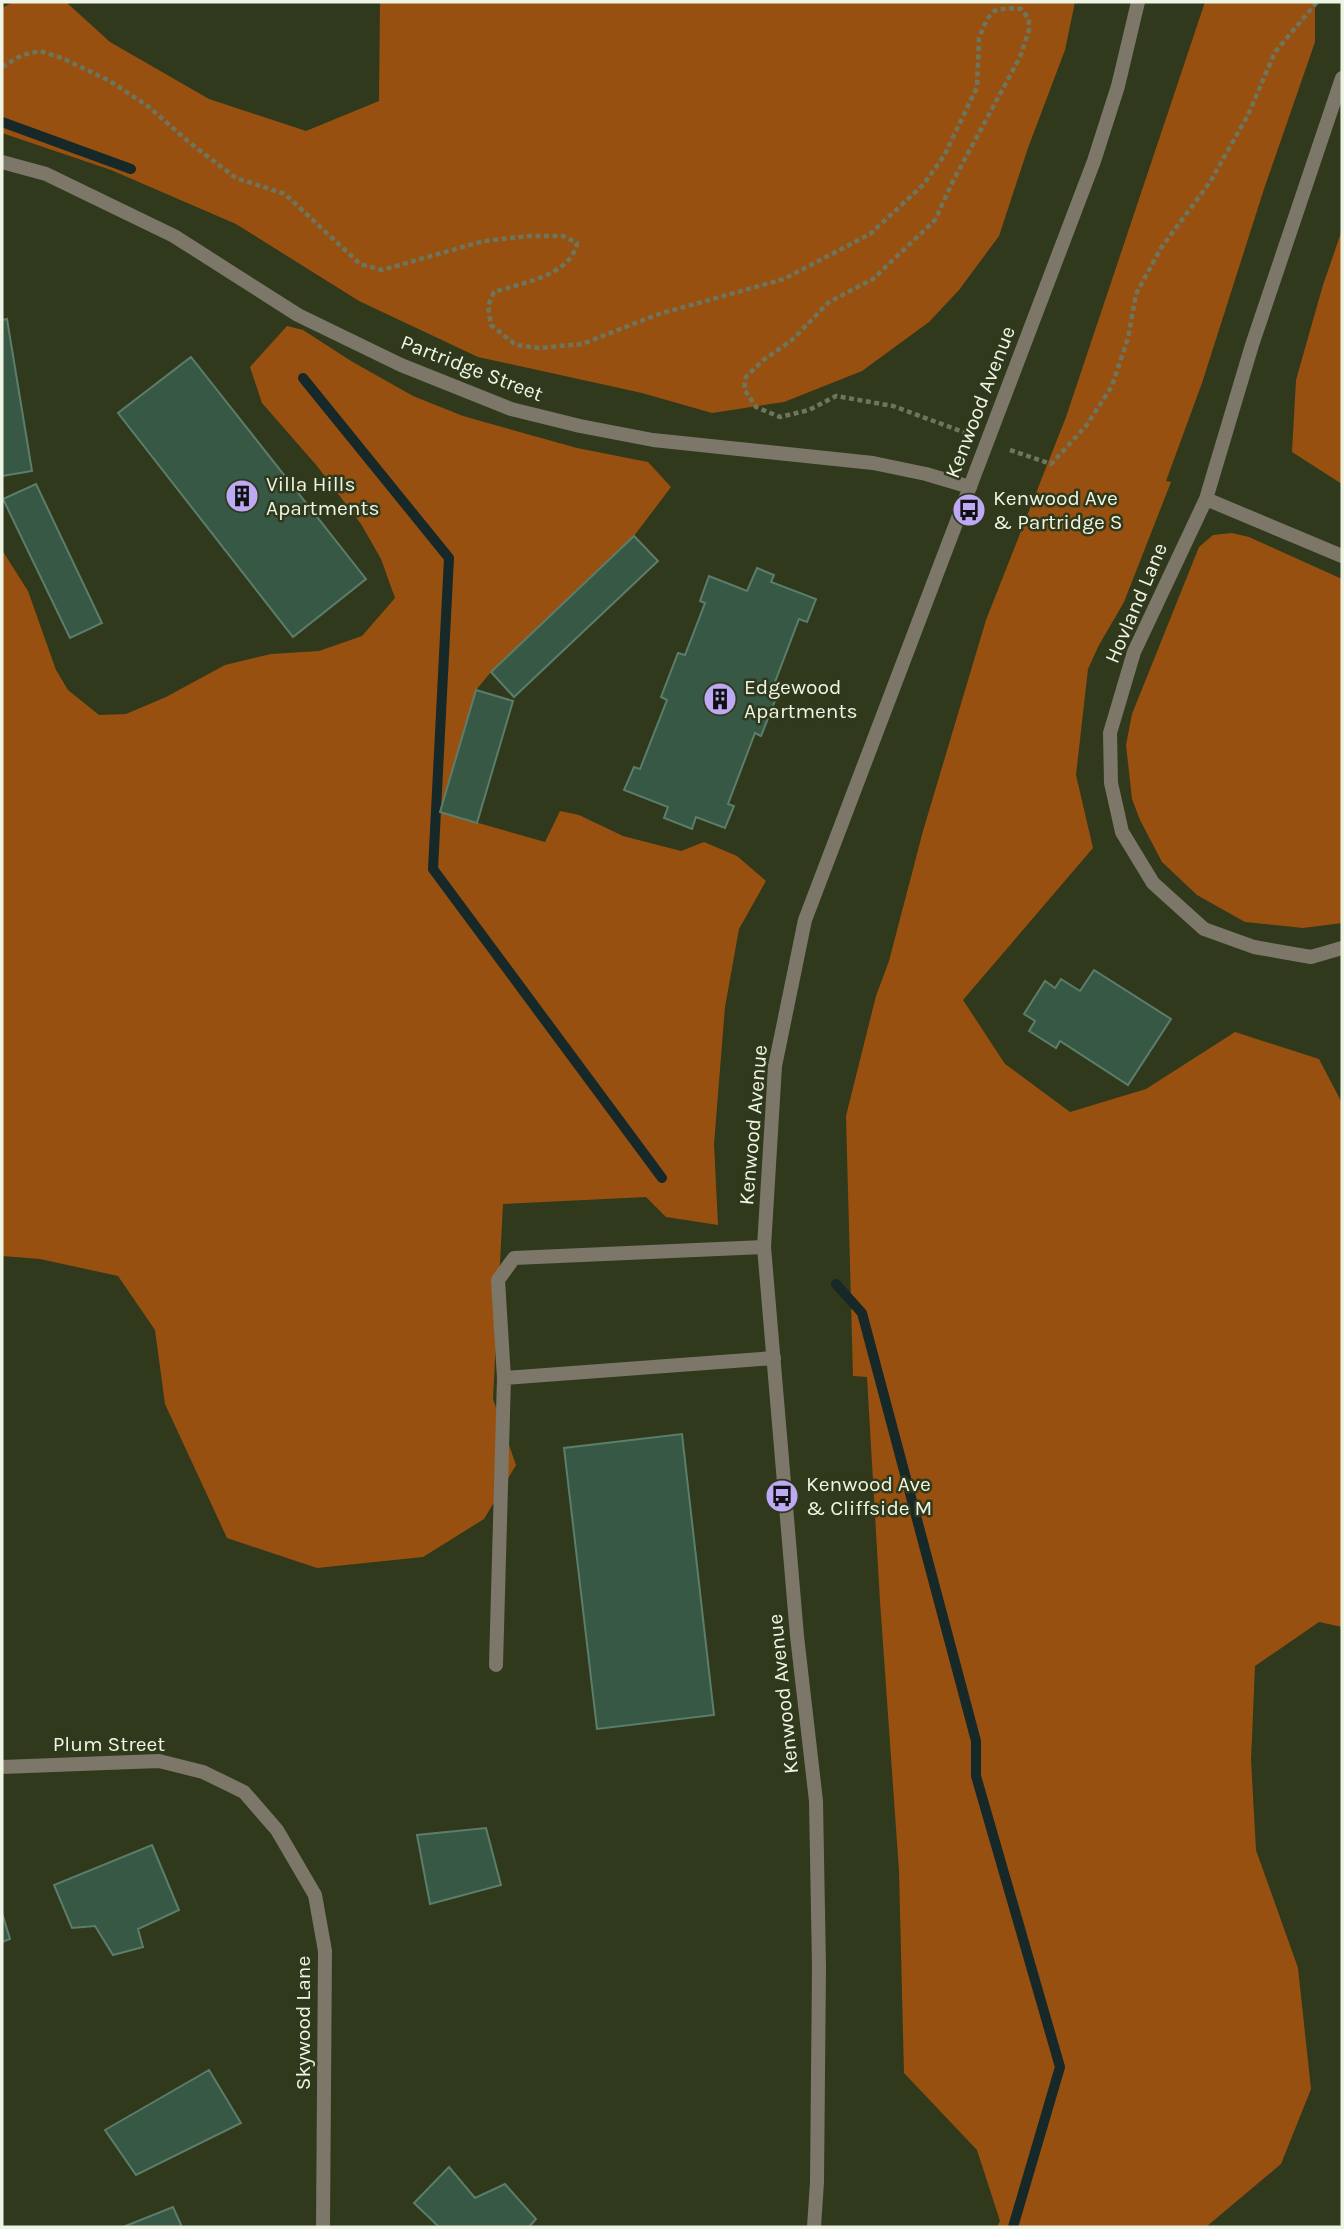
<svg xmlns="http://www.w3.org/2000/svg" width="1344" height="2229" viewBox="0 0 1344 2229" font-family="Karla,sans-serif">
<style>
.forest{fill:#985010}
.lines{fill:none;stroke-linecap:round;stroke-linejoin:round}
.stream{stroke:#162827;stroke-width:10}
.building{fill:#385846;stroke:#5c7d69;stroke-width:2}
.path{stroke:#6d755c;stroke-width:4.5;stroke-dasharray:5 3.5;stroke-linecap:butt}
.service{stroke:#7c7769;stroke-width:14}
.minor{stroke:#7c7769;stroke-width:14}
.tertiary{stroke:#7c7769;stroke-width:14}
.labels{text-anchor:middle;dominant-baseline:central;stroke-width:5;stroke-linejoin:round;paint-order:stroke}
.street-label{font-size:21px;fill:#eff5e4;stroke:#30391c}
.poi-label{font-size:21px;fill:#eff5e4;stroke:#30391c;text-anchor:start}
</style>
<rect width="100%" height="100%" fill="#30391c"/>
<!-- forest -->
<path class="forest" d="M13,2H66L110,42L209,99L306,131L379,101L380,2H1075L1065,50L1028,148L999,236L959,290L929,322L862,371L784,402L712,413L642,393L478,357L359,301L236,224L111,170L2,133V8Z
M1205,2H1315V42L1264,189L1202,383L1166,481L1171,482L1124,602L1099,645L1088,669L1076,775L1093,848L963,1000L1005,1064L1070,1112L1146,1089L1235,1032L1319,1059L1342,1103V1627L1319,1622L1255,1666L1251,1760L1256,1850L1298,1968L1311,2089L1281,2164L1206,2227H997L1000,2221L977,2150L904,2073L899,1871L880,1601L867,1377L853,1376L846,1116L876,996L889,961L923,831L986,620L1066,417Z
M1342,230V484L1292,452L1296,380L1323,285Z
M287,326L303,330L351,361L413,396L463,416L577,448L648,462L671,487L634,536L491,672L476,690L440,812L545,842L560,811L579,815L623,836L681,851L704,842L737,856L766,881L739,929L725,1007L714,1144L718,1225L666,1217L646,1197L503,1204L493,1399L516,1465L484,1519L423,1557L317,1568L227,1538L165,1404L155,1330L118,1276L40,1259L2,1256V550L28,591L56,670L68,690L99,715L126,714L166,697L225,665L271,654L319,651L362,636L395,598L381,559L361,524L317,466L262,403L250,367Z
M1232,533L1249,537L1342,579V923L1303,928L1245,922L1197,895L1162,862L1140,820L1132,799L1126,745L1132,714L1199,547L1213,535Z"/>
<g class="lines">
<!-- stream -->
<path class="stream" d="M2,122L131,169
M303,378L449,558L433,869L662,1178
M836,1284L862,1313L976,1741V1776L1060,2067L1013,2227"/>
</g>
<!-- building -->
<path class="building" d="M7,319L32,471L2,476V320Z
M191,357L366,579L293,637L118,413Z
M36,484L102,623L70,638L3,499Z
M634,536L658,561L514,697L491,672Z
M757,568L774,575L771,582L816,599L807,622L799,619L772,690L778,693L761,736L755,733L728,804L734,806L725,828L696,817L692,829L664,818L668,807L624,790L634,767L640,769L667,700L661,697L678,653L685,655L705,603L700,601L709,576L747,591Z
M476,690L513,701L477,823L440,812Z
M1094,970L1171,1019L1128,1085L1060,1041L1056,1048L1029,1031L1035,1021L1024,1014L1045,981L1055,988L1061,979L1080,991Z
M682,1434L714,1715L597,1729L564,1448Z
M486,1828L501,1885L430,1904L417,1835Z
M152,1845L179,1910L138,1929L143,1947L113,1955L95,1926L72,1928L54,1885Z
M2,1913L10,1939L2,1942Z
M209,2070L241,2123L136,2175L105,2130Z
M449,2167L475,2198L505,2184L536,2219L529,2227H439L414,2203Z
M173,2207L182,2227H123Z"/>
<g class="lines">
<!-- path -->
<path class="path" d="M2,67L22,55L40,51L62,58L110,81L149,107L190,143L236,178L285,194L360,264L382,270L484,241L529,236H563L577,243C571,276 521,283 494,292L488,306L491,325L516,345L539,348L582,344L659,314L784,279L870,234L923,185L944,156L977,87L979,38L987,19L994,11L1007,8L1021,9L1029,19V30L1020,57L953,181L935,220L873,279L829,302L792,340L762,361L746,377L744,389L756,407L780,417L809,410L836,396L893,406L966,433
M1010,450L1051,464L1086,426L1112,386L1128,338L1136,294L1161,248L1210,182L1248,115L1275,52L1317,2"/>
<!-- service -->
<path class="service" d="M764,1247L514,1258L498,1280L504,1378L774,1358
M496,1665L504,1378"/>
<!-- minor -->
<path class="minor" d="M1342,78L1252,345L1206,499L1134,652L1110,733L1111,783L1122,832L1153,883L1204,929L1254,947L1311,957L1342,948
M2,162L46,174L174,236L298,315L401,365L511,409L580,426L653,440L873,463L926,474L970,487
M1206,499L1342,556
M2,1767L159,1761L203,1772L244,1792L277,1830L315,1895L325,1951L323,2227"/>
<!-- tertiary -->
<path class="tertiary" d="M814,2227L817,2182L819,1967L816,1801L797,1636L764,1247L775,1066L805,920L1094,161L1118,86L1138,2"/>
</g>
<!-- icons -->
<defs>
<symbol id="building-disc" viewBox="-11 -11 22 22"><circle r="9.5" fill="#bea9f5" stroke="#30391c"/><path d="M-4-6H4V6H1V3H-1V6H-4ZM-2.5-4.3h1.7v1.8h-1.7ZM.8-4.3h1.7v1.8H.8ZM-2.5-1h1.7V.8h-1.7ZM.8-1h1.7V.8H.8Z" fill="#111"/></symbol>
<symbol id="bus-disc" viewBox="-11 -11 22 22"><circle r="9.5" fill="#bea9f5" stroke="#30391c"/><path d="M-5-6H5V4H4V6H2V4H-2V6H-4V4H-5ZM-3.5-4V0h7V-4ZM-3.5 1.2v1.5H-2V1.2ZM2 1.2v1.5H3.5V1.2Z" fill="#111"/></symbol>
</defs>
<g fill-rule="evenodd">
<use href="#building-disc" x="223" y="477" width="38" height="38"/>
<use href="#bus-disc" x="950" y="491" width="38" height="38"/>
<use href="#building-disc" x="701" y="680" width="38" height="38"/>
<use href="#bus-disc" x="763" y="1477" width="38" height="38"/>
</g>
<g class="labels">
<!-- street labels -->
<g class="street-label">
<text transform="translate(472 368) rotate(21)">Partridge Street</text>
<text transform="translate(980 402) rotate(-69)">Kenwood Avenue</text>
<text transform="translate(1136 603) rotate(-67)">Hovland Lane</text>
<text transform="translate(753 1125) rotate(-85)">Kenwood Avenue</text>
<text transform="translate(783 1694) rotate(-96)">Kenwood Avenue</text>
<text x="109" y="1744">Plum Street</text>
<text transform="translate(303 2023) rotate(-90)">Skywood Lane</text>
</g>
<!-- poi labels -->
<g class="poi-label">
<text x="266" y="484">Villa Hills<tspan x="266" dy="24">Apartments</tspan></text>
<text x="993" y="498">Kenwood Ave<tspan x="993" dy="24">&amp; Partridge S</tspan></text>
<text x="744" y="687">Edgewood<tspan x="744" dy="24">Apartments</tspan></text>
<text x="806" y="1484">Kenwood Ave<tspan x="806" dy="24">&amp; Cliffside M</tspan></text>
</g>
</g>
<!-- border -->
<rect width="1344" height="2229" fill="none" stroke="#eff5e4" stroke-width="7"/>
</svg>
